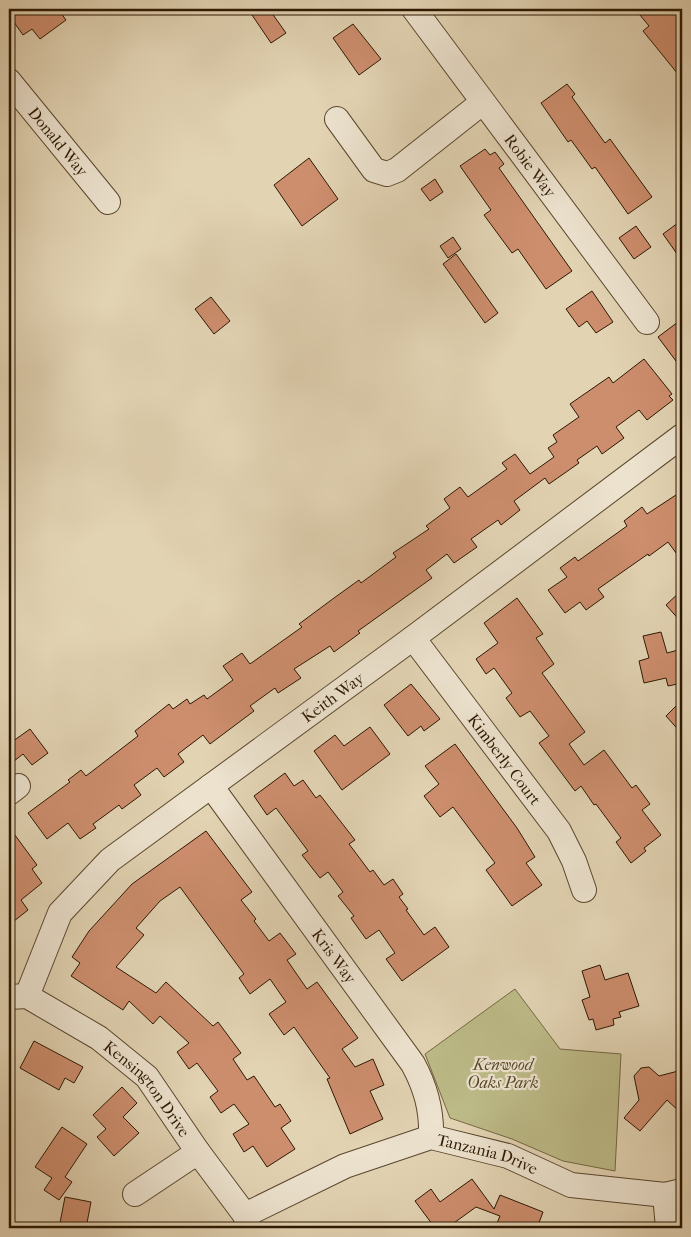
<svg xmlns="http://www.w3.org/2000/svg" width="691" height="1237" viewBox="0 0 691 1237" font-family="'IM FELL French Canon',serif">
<style>
.green{fill:#bcba87;stroke:#746944}
.building{fill:#cd8e6e;stroke:#2d1802}
.lines{fill:none;stroke-linecap:round;stroke-linejoin:round}
.minor-casing{stroke:#5a472e;stroke-width:26}
.minor{stroke:#ece2ce;stroke-width:24}
.labels{text-anchor:middle;dominant-baseline:central;stroke-width:4.5;stroke-linejoin:round;paint-order:stroke}
.street-label{font-size:16px;fill:#2d1802;stroke:#ece2ce}
.park-label{font-size:16px;font-style:italic;fill:#58492a;stroke:#ece2ce}
</style>
<rect width="100%" height="100%" fill="#e2d3b3"/>
<filter id="stains"><feTurbulence type="fractalNoise" baseFrequency=".004" numOctaves="4"/><feColorMatrix values="0 0 0 0 .2 0 0 0 0 .09 0 0 0 0 .02 0 0 0 .5 -.17"/></filter>
<radialGradient id="worn" r=".72"><stop offset=".6" stop-color="#630" stop-opacity="0"/><stop offset="1" stop-color="#630" stop-opacity=".3"/></radialGradient>
<!-- green -->
<path class="green" d="M515,989L560,1049L621,1054L615,1171L563,1161L512,1139L450,1118L425,1054Z"/>
<!-- building -->
<path class="building" d="M17,9H58L66,20L40,39L32,29L23,35L9,15Z
M261,9H269L286,33L271,43L252,15Z
M635,9H676L682,18V79L643,31L649,26Z
M353,24L381,59L359,75L333,38Z
M567,84L575,94L572,97L605,143L610,139L652,197L628,214L595,167L592,169L571,140L568,142L541,103Z
M485,149L490,155L495,152L504,164L499,168L572,271L546,289L518,249L512,253L484,215L491,210L460,166Z
M309,158L338,199L302,226L274,185Z
M435,179L443,192L430,201L421,189Z
M682,220V261L663,234Z
M636,226L651,247L634,259L619,238Z
M453,237L461,249L448,258L440,246Z
M456,254L498,313L485,323L443,264Z
M592,291L613,322L596,333L587,321L579,327L566,309Z
M211,297L230,321L214,334L195,309Z
M682,319V369L658,337Z
M644,359L672,394L669,396L673,400L647,420L639,410L616,427L624,438L602,454L597,446L577,460L579,463L549,484L545,478L514,501L520,510L501,525L498,520L471,539L477,547L454,563L447,554L426,570L432,578L358,631L360,633L334,652L330,646L294,669L301,678L278,693L275,688L250,706L254,711L210,744L203,735L178,754L184,762L164,777L157,768L134,785L141,795L122,809L119,805L93,824L96,828L80,839L68,823L47,839L28,813L70,782L68,780L81,770L86,776L138,736L135,731L169,704L173,709L187,699L190,704L204,695L207,699L233,680L223,666L242,653L250,664L302,627L299,624L334,598L359,580L361,583L396,557L393,553L429,529L426,526L450,508L444,499L460,487L468,497L507,469L502,463L515,454L530,474L554,457L548,448L557,442L553,435L579,417L570,404L609,377L613,383Z
M682,491V561L668,542L649,556L648,554L598,589L604,597L586,610L580,602L565,613L548,590L567,577L560,568L575,557L578,561L627,526L624,521L642,507L647,514Z
M682,590V623L666,605Z
M517,598L543,634L536,638L554,664L542,673L585,732L569,744L584,765L604,750L632,788L636,785L650,804L642,810L661,835L644,848L646,851L631,863L616,842L621,838L596,804L594,805L581,786L575,791L539,743L549,736L530,711L520,717L506,698L512,693L494,668L486,674L476,659L498,643L484,623Z
M661,632L667,653L682,649V683L668,686L666,678L644,683L639,661L649,658L643,636Z
M411,684L440,719L424,731L421,726L408,736L384,705Z
M682,700V734L666,716Z
M370,727L390,754L342,790L314,751L335,735L344,746Z
M30,729L48,753L32,765L23,754L9,765V744Z
M455,744L517,828L535,857L526,863L542,885L512,906L486,870L495,863L453,807L440,817L424,796L439,784L425,766Z
M285,773L294,786L303,780L316,798L320,795L355,840L349,844L370,872L373,870L384,885L393,879L403,894L399,897L408,909L406,910L424,935L435,927L449,947L402,981L386,959L395,953L379,930L366,939L351,918L354,916L338,896L343,892L328,872L320,878L302,855L308,851L276,808L267,815L254,796Z
M9,827L37,865L32,869L42,883L21,900L28,910L9,925Z
M206,831L252,892L241,900L256,919L254,921L269,941L280,933L296,954L287,960L307,989L317,982L358,1038L342,1049L355,1067L373,1059L384,1085L370,1091L383,1119L350,1134L327,1079L330,1078L294,1027L284,1035L269,1014L286,1002L270,979L250,994L239,978L244,974L180,887L160,901L136,928L144,935L116,967L156,993L166,982L213,1026L218,1022L241,1053L233,1059L247,1080L254,1076L275,1107L280,1104L291,1121L281,1128L295,1149L267,1167L253,1146L244,1152L233,1134L249,1124L234,1104L221,1113L210,1097L218,1091L197,1063L189,1069L177,1052L189,1043L160,1016L153,1024L129,1001L123,1010L71,976L80,963L72,957L89,931L132,884Z
M600,965L605,980L628,973L639,1006L619,1012L621,1017L613,1019L614,1025L596,1030L593,1019L589,1020L582,1000L590,997L582,971Z
M34,1041L83,1067L74,1083L65,1078L59,1090L20,1068Z
M649,1067L659,1076L682,1070V1114L667,1100L640,1131L624,1118L639,1100L634,1076L641,1068Z
M122,1087L137,1103L123,1117L139,1133L114,1156L97,1137L106,1129L93,1115Z
M62,1127L87,1144L65,1177L72,1182L59,1200L44,1190L52,1178L35,1167Z
M472,1179L494,1209L500,1195L543,1212L537,1228H495L500,1216L476,1207L447,1228H435L415,1201L431,1189L440,1202Z
M65,1197L91,1202L86,1228H59Z"/>
<g class="lines">
<defs>
<g id="minor">
<path id="s1" d="M414,9L647,322"/>
<path id="s2" d="M9,81L108,202"/>
<path d="M337,119L374,170L387,174L397,170L483,102"/>
<path id="s3" d="M413,638L559,831L574,861L584,890"/>
<path id="s4" d="M211,786L413,1064C426,1088 432,1110 431,1137"/>
<path d="M9,793L18,786"/>
<path id="s5" d="M27,996L60,913L110,860L413,638L682,436"/>
<path id="s6" d="M9,997L27,996L99,1038L147,1077L198,1152L245,1215L249,1228"/>
<path d="M135,1194L198,1152"/>
<path d="M665,1195L668,1228"/>
<path id="s7" d="M245,1215L345,1166L431,1137L508,1156L571,1185L665,1195L682,1191"/>
</g>
</defs>
<!-- minor casing -->
<use href="#minor" class="minor-casing"/>
<!-- minor -->
<use href="#minor" class="minor"/>
</g>
<g class="labels">
<!-- street labels -->
<g class="street-label">
<text stroke="none"><textPath href="#s2" startOffset="78">Donald Way</textPath></text>
<text stroke="none"><textPath href="#s1" startOffset="195">Robie Way</textPath></text>
<text stroke="none"><textPath href="#s5" startOffset="438">Keith Way</textPath></text>
<text stroke="none"><textPath href="#s3" startOffset="152">Kimberly Court</textPath></text>
<text stroke="none"><textPath href="#s4" startOffset="210">Kris Way</textPath></text>
<text stroke="none"><textPath href="#s6" startOffset="172">Kensington Drive</textPath></text>
<text stroke="none"><textPath href="#s7" startOffset="261">Tanzania Drive</textPath></text>
</g>
<!-- park labels -->
<g class="park-label">
<text x="503" y="1064">Kenwood<tspan x="503" dy="18">Oaks Park</tspan></text>
</g>
</g>
<!-- margin -->
<rect width="691" height="1237" fill="none" stroke="#e2d3b3" stroke-width="30"/>
<rect x="10" y="10" width="671" height="1217" fill="none" stroke="#2d1802" stroke-width="2.5"/>
<rect x="15" y="15" width="661" height="1207" fill="none" stroke="#2d1802"/>
<rect width="100%" height="100%" filter="url(#stains)"/>
<rect width="100%" height="100%" fill="url(#worn)"/>
</svg>
